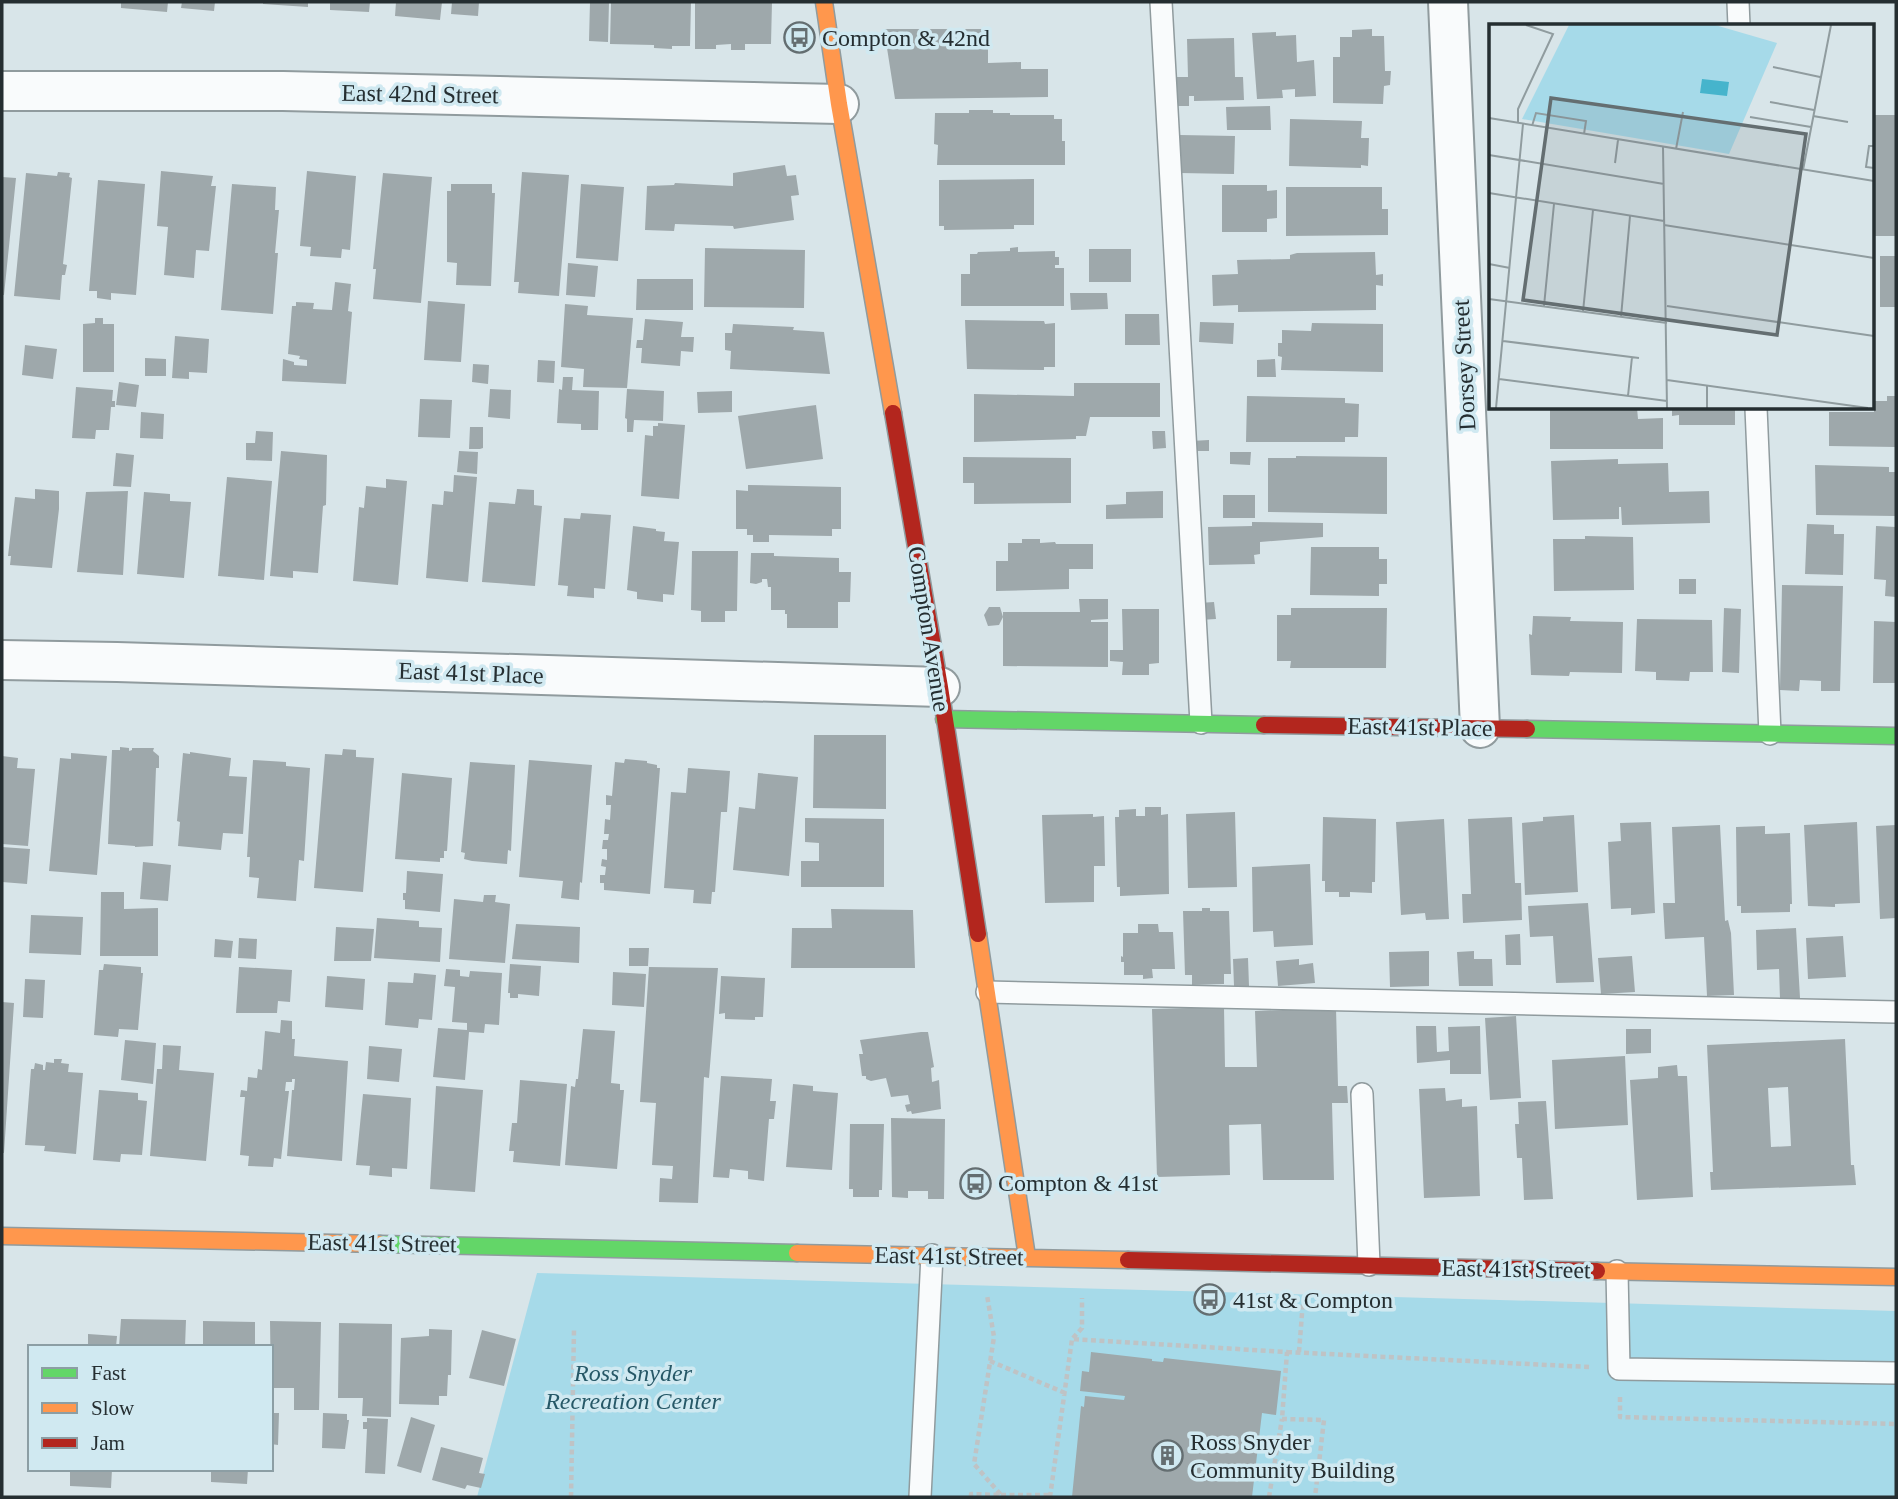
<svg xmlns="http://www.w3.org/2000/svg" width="1898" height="1499" viewBox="0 0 1898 1499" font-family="'Times New Roman',serif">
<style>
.green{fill:#a6dae9}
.building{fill:#9ea8ab;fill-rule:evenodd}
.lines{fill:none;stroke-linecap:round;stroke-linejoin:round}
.lane-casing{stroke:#909b9e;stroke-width:24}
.street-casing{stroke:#909b9e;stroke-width:42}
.fast-casing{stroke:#909b9e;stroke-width:19}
.slow-casing{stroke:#909b9e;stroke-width:19}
.jam-casing{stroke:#909b9e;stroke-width:19}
.path{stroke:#bfc3c5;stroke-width:4.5;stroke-dasharray:5 3.5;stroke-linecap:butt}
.lane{stroke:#f9fbfc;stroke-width:21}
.street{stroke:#f9fbfc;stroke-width:38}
.fast{stroke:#63d668;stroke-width:16}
.slow{stroke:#ff974d;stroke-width:16}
.jam{stroke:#b3261e;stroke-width:16}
.labels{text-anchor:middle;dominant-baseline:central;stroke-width:7;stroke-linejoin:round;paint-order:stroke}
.poi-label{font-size:24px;fill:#252e31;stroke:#d0e9f1;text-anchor:start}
.street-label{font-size:24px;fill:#252e31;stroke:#d0e9f1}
.park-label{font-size:24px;font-style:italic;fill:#265867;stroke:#d0e9f1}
.inset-road{fill:none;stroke:#909c9f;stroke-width:2}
.view{fill:#646e71;fill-opacity:0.15;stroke:#646e71;stroke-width:3.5}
.inset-edge{fill:none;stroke:#252e31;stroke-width:3.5}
</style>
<rect width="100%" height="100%" fill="#d8e5e9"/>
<!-- green -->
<path class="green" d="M537,1273L1896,1311V1497H477Z"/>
<!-- building -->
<path class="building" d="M121,2H168L167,12L121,8Z
M182,2H215L214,11L181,8Z
M263,2H308V7L263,4Z
M330,2H370L369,12L330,10Z
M396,2H442L440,20L395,16Z
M452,2H479L478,16L451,14Z
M590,2H609L608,42L589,41Z
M611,2H691L690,46H672V49L654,48V45L610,44Z
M695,2H772L771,44H745V50H731V44L716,45V49H695Z
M884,29H988V63L1021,62V69H1048V97L895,99Z
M1372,29V36H1384L1385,71H1391L1390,85L1384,86L1383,104L1333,103V57H1340V37H1352V30Z
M1276,32V36L1296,35L1297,62L1314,60L1316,96L1295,97V89L1282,90L1283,98L1257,99L1252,33Z
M1234,38L1235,77H1243L1244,100L1194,101V96H1189V106H1174V77H1188L1187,39Z
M1270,106L1271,130H1227L1226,107Z
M969,110H993V113H1010V115H1054V119H1062V141H1065V165H937L938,145L934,144L935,113H969Z
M1872,115H1896V236H1872Z
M1290,119L1362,121L1361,138H1369L1368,166L1361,165V168L1289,166Z
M1180,135L1235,136L1234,174L1180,173Z
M785,165L787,176L796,175L799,195L791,196L794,220L734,229L733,226L675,224L674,231L645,230L647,186L674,185L675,183L733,186V173Z
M161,171L213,176L211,186H216L209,251L196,250L194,278L164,275L168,227L157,226Z
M307,171L356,176L350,250L342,249L341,258L310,256L311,247L300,246Z
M58,172L70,173L69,177L72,178L63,264L67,265L65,275H62L60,300L14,296L26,173L57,176Z
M522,172L569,175L559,296L518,293L519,282H514Z
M383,173L432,177L421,303L373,299L376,269H373Z
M2,177L16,178L4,295H2Z
M1034,179V225H1014V229L944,230V226H939V180Z
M98,180L145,184L136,295L111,293V300L97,298V291H89Z
M232,184L276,187L275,210H279L275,253H278L273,314L221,310Z
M451,184H492V193H495L491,286L456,285L457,263L447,262V191H451Z
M581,184L624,187L618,261L576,258Z
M1222,185H1267V191L1277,190V218L1267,219V232H1222Z
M1286,187H1382V209H1388V235L1286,236Z
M1018,247V252L1055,251V257H1059V265H1055V268H1064V306H961V274H970V254H977L978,252L1010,251V248Z
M705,248L805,250L804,308L704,307Z
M1089,249H1131V282H1089Z
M1375,252L1376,275L1383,274V286L1376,285V310L1238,312V305L1213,306L1212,275L1238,274L1237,260L1290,259V255L1297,253Z
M1880,256H1896V307H1880Z
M568,263L598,266L595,297L566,295Z
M637,279H693V310H636Z
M335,282L351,284L348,311L352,312L346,384L282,381L283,359L294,362V365L307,366V360L299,359L300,356L288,354L292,306H296V302L314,303L313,309L332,310Z
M1070,293H1107L1108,309L1071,310Z
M428,301L465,304L461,362L424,360Z
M565,304L588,306L587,315L633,318L627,388L583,387L584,369L561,367Z
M1125,314H1159L1160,345H1125Z
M95,318H103V324H114V372H83V324L95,323Z
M645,319L683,322L681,337H694L693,352L681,351L680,366L641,363L642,348H636L637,340H643Z
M965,320L1044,321L1045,324L1055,323V367H1044V370L967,369Z
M1200,322L1234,323L1233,344L1199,342Z
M1312,323L1383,324V372L1281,370L1282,357L1278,356V343H1282V330L1311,331Z
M733,324L794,327L793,330L824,332L830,374L730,369L731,351L725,350V333H732Z
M175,336L209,339L207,373L189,372V379L172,378Z
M25,345L57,349L53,379L22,375Z
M145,358L166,359V376H145Z
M1275,359L1276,377H1257V360Z
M538,360L555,361L554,383L537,382Z
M473,364L489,365L488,384L472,382Z
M563,377H573L572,390L599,391L598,430H581V424L557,423L559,389L562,390Z
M119,382L139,385L136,407L116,405Z
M1074,383H1160V417H1090L1086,436H1076V439L974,442V394L1074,396Z
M76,387L113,390L112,401H115V407H111L109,430H96L95,439L72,438Z
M490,389L511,390L510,419L488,417Z
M627,389L664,391L663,421L634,420L633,432H627V419L625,418Z
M732,391V412L698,413L697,392Z
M1247,396L1345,398V403L1359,404L1358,437H1345V442H1246Z
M1887,396H1896V447L1829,446V412H1874V401H1887Z
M420,399L452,400L450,438L418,437Z
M816,405L823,459L746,469L738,416Z
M1550,408H1637L1638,419L1663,418V449H1550Z
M1672,408H1735V425H1679V415L1672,416Z
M141,412L164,414L163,439L140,438Z
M658,423L685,425L679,499L641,496L645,435L653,436V426H658Z
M470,427H483V448L480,449H469Z
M256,431L273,432L272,461L246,460V443H255Z
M1152,431H1165L1166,448L1153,449Z
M1209,440V451H1192L1191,441Z
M281,451L327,455L326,505L323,506L318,573L293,571V578L270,576Z
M459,451L478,452L477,474L457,472Z
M1230,452H1251L1250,465L1230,464Z
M116,453L134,455L131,487L113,486Z
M1296,456L1387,457V514L1268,512V458H1296Z
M963,457L1071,458V503L974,504V483H963Z
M1618,459V464L1668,463L1669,492L1709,491L1710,523L1622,525L1621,507H1619V519L1553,520L1551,461Z
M1815,465L1889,467V472H1896V516L1816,515Z
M454,475L477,477L468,582L426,578L432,504L443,505L444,491L453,492Z
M227,477L272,481L264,580L218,576Z
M386,479L407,481L398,585L353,581L359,507L364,508L366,486L386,488Z
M748,485L841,487V529H832V536L769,535V542H753V535H747V529H736V490L748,491Z
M35,489L59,491V509L52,568L10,565L11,556H8L15,497L35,499Z
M517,489L534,490V505L542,506L535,586L482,582L489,502L515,504Z
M128,491L123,575L77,572L86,492Z
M1163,491V518L1106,519V505L1126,504V492Z
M144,492L170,494V501L191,502L184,578L137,574Z
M1223,495H1255V518H1223Z
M581,513L611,515L605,589L594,588V598L567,596L568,586L558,585L564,518L580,519Z
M1252,522L1323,523V537L1260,542V554L1254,555L1255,564L1209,565L1208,527L1252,526Z
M1807,524L1834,525V534H1844L1843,575L1805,574Z
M633,526L656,529V531L665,532L664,541L679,542L674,595L663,594V602L637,599V592L627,590Z
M1876,526L1896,527V597L1885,596L1886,580L1874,579Z
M1585,536L1633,537L1634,590L1554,591L1553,539H1585Z
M1022,539H1040V543L1055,542L1056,544H1093V569H1069V589L996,591V561H1008V543H1022Z
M1311,547H1379V559H1387V584H1379V596L1310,595Z
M692,551H738L737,611H725V622H701V611L691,610Z
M751,553H774V556L839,558V572H851L850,602H838V628H787V614H785V610H771V587H768L767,579H762V582L756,584L750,583Z
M1679,579H1696V594H1679Z
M1782,585L1843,586L1840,691H1821V681L1800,680L1799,691L1780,690Z
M1079,599H1108V619L1091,620V622H1108V667L1003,666V617L999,625L988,626L984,615L989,607H1000L1003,617V612H1080Z
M1214,602L1216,619L1199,620V603Z
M1291,608H1387L1386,668H1290L1291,661H1277V615H1291Z
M1724,608L1741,609L1739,673L1722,672Z
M1122,609H1159V663L1149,664V675H1122L1123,662L1110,661V650H1123Z
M1533,616L1571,617L1570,621L1623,622L1622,673L1570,672L1569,676L1531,675L1529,634L1532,635Z
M1637,619L1712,620L1713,672H1690L1689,681L1656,680V672L1635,671Z
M1874,621L1896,622V683H1873Z
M814,735H886V809L813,808Z
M120,747L129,748V751L132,750V748H154L153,751L159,756V768H156L153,846L135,847V846L108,844L112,750H120Z
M343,749L356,750V757L374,758L363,892L314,888L325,754L342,755Z
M190,752L231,758L229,776L247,777L243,834L223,833L221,850L178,846L180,822L177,821L183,753L190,754Z
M71,753L107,756L97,875L49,871L60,758L71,759Z
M2,756L18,758L17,768L35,769L28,846L2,844Z
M625,759L647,761V763L657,765V768H660L650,894L604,890V883H600V875H605L606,867L601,866L602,859L607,860V849H602L603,840H608L609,834H604L605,819L610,820L611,805H606V795L612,796L615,762L624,763Z
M253,760L286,762V766L310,768L304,861L299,860L296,901L257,898L259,878L249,877L250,857H247Z
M529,760L592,765L582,883L580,882L579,900L561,898L563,881L519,877Z
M470,762L515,765L511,851L508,850L507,864L472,861L464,859L465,853L461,852Z
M688,768L730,771L727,812H721L715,892H712L711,904L693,903L694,890L664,888L671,792L686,793Z
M402,773L452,778L447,851H444V858H440V862L395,859Z
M758,773L798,777L789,876L733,870L739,807L755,809Z
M1145,807H1161V815L1168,814L1169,894L1120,896V887H1117L1115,817H1119V810L1136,809V816H1145Z
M1235,812L1237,887L1188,888L1186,814Z
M1093,814V817L1104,816L1105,866H1094V902L1045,903L1042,815Z
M1574,815L1578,892L1525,895L1522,823L1543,821V817Z
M1323,817L1376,819L1375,882H1372V893L1350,892V897H1339V892H1325V881H1322Z
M1512,817L1515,883H1521L1522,920L1463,923L1462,894H1471L1468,819Z
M805,818L884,819V887H801V861H819V843L805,842Z
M1444,819L1449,919L1426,920L1425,913L1401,915L1396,822Z
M1651,822L1655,913L1631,915V908L1611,909L1608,842L1621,841L1620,823Z
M1857,822L1860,903L1835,904V907L1808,906L1804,825Z
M1720,825L1725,921L1728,920L1731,933L1734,995L1707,996L1704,937L1665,939L1663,903H1675L1672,827Z
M1896,825V918L1880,919L1876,826Z
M1765,826V834L1790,833L1792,904H1790V912L1741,913V906H1737L1736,827Z
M2,847L30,849L27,884L2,882Z
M143,862L171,865L168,901L140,899Z
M1310,864L1313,945L1274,947L1273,931L1253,932L1252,867Z
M407,871L443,874L440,912L405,909V900H403V893H406Z
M101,892H124V909L158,908V956H100Z
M484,895H496L495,902L510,904L505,963L449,959L454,899L483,902Z
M1588,903L1594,982L1556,983L1553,936L1530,937L1528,906Z
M1202,908H1210V911H1229L1231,974H1224V984L1192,985V975H1185L1183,911H1202Z
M831,909L913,910L915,968H791L792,928H832Z
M31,915L83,917L81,955L29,953Z
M377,918L419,921V927L442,928L440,962L374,958Z
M516,924L580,927L579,963L512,959Z
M1138,924H1158L1159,932H1173L1175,969H1152L1153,978L1143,979V975H1124V962H1121V956L1123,957V933H1138Z
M336,927L374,929L371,961H334Z
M1796,928L1800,998L1780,999L1779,969L1757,970L1756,930Z
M1520,934L1521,965H1506L1505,935Z
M1843,936L1846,977L1808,979L1806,938Z
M239,938L257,939L256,959L238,958Z
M215,939L233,941L231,958L214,957Z
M629,948H649L648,966H629Z
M1429,951V986L1390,987L1389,952Z
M1474,951V959H1492L1493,986H1459L1457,952Z
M1632,956L1635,992L1601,994L1598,958Z
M1248,958L1249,986H1234L1233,959Z
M1299,959V965L1313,963L1315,983L1278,986L1276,961Z
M104,964L141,967V973H143L138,1030L119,1029L118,1037L94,1035L99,970H103Z
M510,964L541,966L539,996L518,994V998H510V993H508Z
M239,967L292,970L290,1002L278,1001L277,1013H236Z
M649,967L718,968L709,1078L704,1077L698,1203L659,1202L660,1178L672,1179L673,1166L652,1165L656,1103L640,1102Z
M446,969L460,970V976L469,977L470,971L502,973L499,1025L485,1024L484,1033L469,1032L465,1080L433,1077L438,1028L467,1030V1023L452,1022L455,987L444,986Z
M613,972L646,974L644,1007L612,1005Z
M414,973L436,975L432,1020L419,1019L418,1028L385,1025L388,982L413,983Z
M327,976L365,979L363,1010L325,1007Z
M721,976L765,978L763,1017H755V1020L725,1019V1013L719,1014Z
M25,979L45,980L43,1018L23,1017Z
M2,1002L14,1003L4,1153H2Z
M1224,1007L1225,1067H1257L1255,1011L1336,1008L1338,1086H1347L1348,1103H1332L1334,1180H1263L1261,1124L1229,1125L1230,1175L1157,1177L1152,1009Z
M1516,1016L1521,1098L1490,1100L1485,1018Z
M281,1020L292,1021V1039H295L294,1056L348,1061L342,1161L287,1156L292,1090H294L295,1079H292V1082H286L285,1091H289L281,1159L274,1158L273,1167L248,1166L249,1156L240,1155L245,1097H240L241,1090L247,1091L248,1077L257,1078L258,1069L262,1070L265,1031L280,1033Z
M1416,1026H1436L1437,1052L1449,1051L1448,1027L1480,1026L1481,1074H1450V1060L1417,1063Z
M583,1029L615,1031L611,1083L620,1084V1090H624L617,1169L565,1165L571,1086L575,1087L576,1079H578Z
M1626,1029H1651V1053L1626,1054Z
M921,1032H928L934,1067L931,1068L932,1082L939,1080L941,1109L912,1114L911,1111L907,1112L905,1105L910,1104L908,1095L891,1097L886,1078L871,1081L866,1079V1076H862L859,1054H863L860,1040Z
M1845,1039L1851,1165H1854L1856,1185L1711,1190L1710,1172H1713L1707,1045ZM1788,1087L1791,1146L1771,1147L1768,1088Z
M125,1040L156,1043L153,1084L121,1080Z
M163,1045L181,1046L179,1070L214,1073L206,1161L150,1156L157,1069H162Z
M369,1046L402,1049L399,1082L367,1079Z
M1625,1056L1628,1125L1555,1129L1552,1060Z
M54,1059H62L61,1063L69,1064L68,1072L83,1073L76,1154L44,1151L45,1146L25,1145L31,1069H34L35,1063L43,1065V1070H45L46,1062L54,1063Z
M1677,1065L1678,1076H1687L1693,1197L1637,1200L1630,1080L1658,1078V1067Z
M721,1076L772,1079L770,1101H776L774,1119H769L764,1181L748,1179V1171L730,1169L729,1178L713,1177Z
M520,1080L567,1084L560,1166L513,1162L514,1151H509L512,1123H517Z
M793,1084L813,1086V1091L838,1093L832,1170L786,1167Z
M436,1086L483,1090L475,1192L430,1189Z
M1445,1088L1446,1101L1462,1099V1107L1477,1106L1480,1196L1424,1198L1419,1089Z
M99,1090L138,1093V1100L147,1101L142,1155L121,1154L120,1162L93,1160Z
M363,1094L411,1098L407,1169L392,1168V1177L369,1175L370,1166L356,1165Z
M1546,1101L1553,1199L1524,1200L1522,1158H1517L1515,1124H1519L1518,1102Z
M891,1118L945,1119L944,1199H928V1191H908V1198L892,1197Z
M850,1124H884L882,1190H879V1197H853V1189H849Z
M121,1319L186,1320L185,1347H119Z
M203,1321L255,1322V1347H203Z
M270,1321L321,1322L319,1410H294V1388H271Z
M339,1323L392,1324L391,1417L362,1416L363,1398H338Z
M429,1329L452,1330L451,1375H448L447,1396H439V1405L399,1404L401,1338L429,1336Z
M482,1330L516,1339L504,1386L469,1378Z
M88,1334L117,1336L116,1347H88Z
M1091,1352L1152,1359V1361L1163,1362L1164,1358L1281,1371L1276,1415L1262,1413L1252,1497H1072L1081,1406L1084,1407L1085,1396L1124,1400L1125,1396L1080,1391L1082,1371L1089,1372Z
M271,1413H279L278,1445L271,1444Z
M323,1413L347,1414V1420H349L345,1449L322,1448Z
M411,1417L435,1425L421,1473L397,1466Z
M367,1418L388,1419L385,1474L365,1473L367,1429H363V1422H367Z
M441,1447L483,1458L479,1473L485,1474L481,1488L467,1485L465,1489L432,1480Z
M70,1469H112L111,1488L70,1486Z
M211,1469H248L247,1484L211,1482Z"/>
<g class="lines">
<defs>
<path id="lane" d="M1161,2L1201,723
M1738,2L1739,26
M1756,408L1770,734
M987,992L1896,1012
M1362,1094L1369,1265
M1617,1271L1619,1369L1896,1373
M920,1497L932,1255"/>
<path id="street" d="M1448,2L1480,728
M2,91H283L839,104
M2,660L117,662L940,687"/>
<path id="fast" d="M944,719L1264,725
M1527,729L1896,736
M380,1244L797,1253"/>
<path id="slow" d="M824,2L839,104L893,413
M978,934L1027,1257
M2,1236L380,1244
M797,1253L1128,1260
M1597,1271L1896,1277"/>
<path id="jam" d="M893,413L940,687L978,934
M1264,725L1527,729
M1128,1260L1597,1271"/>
</defs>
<!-- lane casing -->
<use href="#lane" class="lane-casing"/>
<!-- street casing -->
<use href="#street" class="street-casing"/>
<!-- fast casing -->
<use href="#fast" class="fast-casing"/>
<!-- slow casing -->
<use href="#slow" class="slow-casing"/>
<!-- jam casing -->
<use href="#jam" class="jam-casing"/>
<!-- path -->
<path class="path" d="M1073,1338L1082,1328V1298
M1287,1352L1589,1367
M1299,1352L1303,1301
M990,1361L1065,1393
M1620,1397V1417L1896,1424
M1001,1495H1051
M571,1497L574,1329
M971,1497V1494L1001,1495L974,1464L994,1337L987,1295
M1050,1497L1072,1339L1287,1352L1282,1419L1324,1420L1315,1497
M1269,1497L1282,1419"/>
<!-- lane -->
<use href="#lane" class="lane"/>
<!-- street -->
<use href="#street" class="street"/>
<!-- fast -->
<use href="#fast" class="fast"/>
<!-- slow -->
<use href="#slow" class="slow"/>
<!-- jam -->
<use href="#jam" class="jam"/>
</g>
<!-- icons -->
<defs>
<symbol id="bus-ring" viewBox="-11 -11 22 22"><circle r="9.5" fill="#d0e9f1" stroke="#646e71" stroke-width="1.5"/><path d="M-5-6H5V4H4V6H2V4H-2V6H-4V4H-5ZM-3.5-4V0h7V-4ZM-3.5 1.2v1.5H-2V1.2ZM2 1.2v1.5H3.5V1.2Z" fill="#646e71"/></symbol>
<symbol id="building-ring" viewBox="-11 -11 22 22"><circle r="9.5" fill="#d0e9f1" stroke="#646e71" stroke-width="1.5"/><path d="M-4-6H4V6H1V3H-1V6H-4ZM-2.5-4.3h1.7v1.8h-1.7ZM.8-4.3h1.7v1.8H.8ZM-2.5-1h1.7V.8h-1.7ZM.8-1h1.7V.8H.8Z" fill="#646e71"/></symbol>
</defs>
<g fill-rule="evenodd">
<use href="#bus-ring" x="782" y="20" width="35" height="35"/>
<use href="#bus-ring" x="958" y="1166" width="35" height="35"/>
<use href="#bus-ring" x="1192" y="1282" width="35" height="35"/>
<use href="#building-ring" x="1150" y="1438" width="35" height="35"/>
</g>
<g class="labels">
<!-- poi labels -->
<g class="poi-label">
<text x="822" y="38">Compton &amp; 42nd</text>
<text x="998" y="1183">Compton &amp; 41st</text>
<text x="1233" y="1300">41st &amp; Compton</text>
<text x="1190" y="1442">Ross Snyder<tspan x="1190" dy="28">Community Building</tspan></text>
</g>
<!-- street labels -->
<g class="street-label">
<text transform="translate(420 94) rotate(1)">East 42nd Street</text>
<text transform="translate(1464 365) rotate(-93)">Dorsey Street</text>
<text transform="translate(929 629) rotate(81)">Compton Avenue</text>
<text transform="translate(471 673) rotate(2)">East 41st Place</text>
<text transform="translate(1420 727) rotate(1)">East 41st Place</text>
<text transform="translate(382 1243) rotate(1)">East 41st Street</text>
<text transform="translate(949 1256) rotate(1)">East 41st Street</text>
<text transform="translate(1516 1269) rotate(1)">East 41st Street</text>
</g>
<!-- park labels -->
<g class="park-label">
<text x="633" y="1373">Ross Snyder<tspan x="633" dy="28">Recreation Center</tspan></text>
</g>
</g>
<!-- overview -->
<g transform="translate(1489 24)">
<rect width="385" height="385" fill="#d8e5e9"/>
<path d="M80,1H226L288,19L240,130L33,95Z" fill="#a6dae9"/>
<path d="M213,55L240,58L238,72L211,69Z" fill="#46b4cc"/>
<path class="inset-road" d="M284,43L331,53M281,78L325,86M324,92L359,98M261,93L322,103M0,94L385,157M29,98V85L64,10L37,1M43,102L47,89L97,97L95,110M385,122H380L377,143L385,144M174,123L178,384M187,125L194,88M0,131L175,160M126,139L129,116M314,146L342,1M0,169L175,197M175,201L385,234M0,240L21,244M0,275L178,299M55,282L65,180M178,282L385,312M94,288L104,186M132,293L141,192M14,317L150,334M10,355L178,377M178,356L379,384M218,362V384M139,372L143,333M7,384L34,100"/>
<path class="view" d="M62,74L317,110L288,311L34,276Z"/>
<rect width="385" height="385" class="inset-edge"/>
</g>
<!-- border -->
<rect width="1898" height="1499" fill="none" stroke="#252e31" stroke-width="7"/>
<!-- legend -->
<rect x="28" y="1345" width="245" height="126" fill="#d0e9f1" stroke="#8c9ea4" stroke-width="2"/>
<rect x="42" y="1368" width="35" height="10" fill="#63d668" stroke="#8c9ea4" stroke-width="2"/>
<text x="91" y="1380" font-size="21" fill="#252e31">Fast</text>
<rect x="42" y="1403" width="35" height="10" fill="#ff974d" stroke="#8c9ea4" stroke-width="2"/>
<text x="91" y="1415" font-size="21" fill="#252e31">Slow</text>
<rect x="42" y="1438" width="35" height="10" fill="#b3261e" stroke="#8c9ea4" stroke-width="2"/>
<text x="91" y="1450" font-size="21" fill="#252e31">Jam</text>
</svg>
